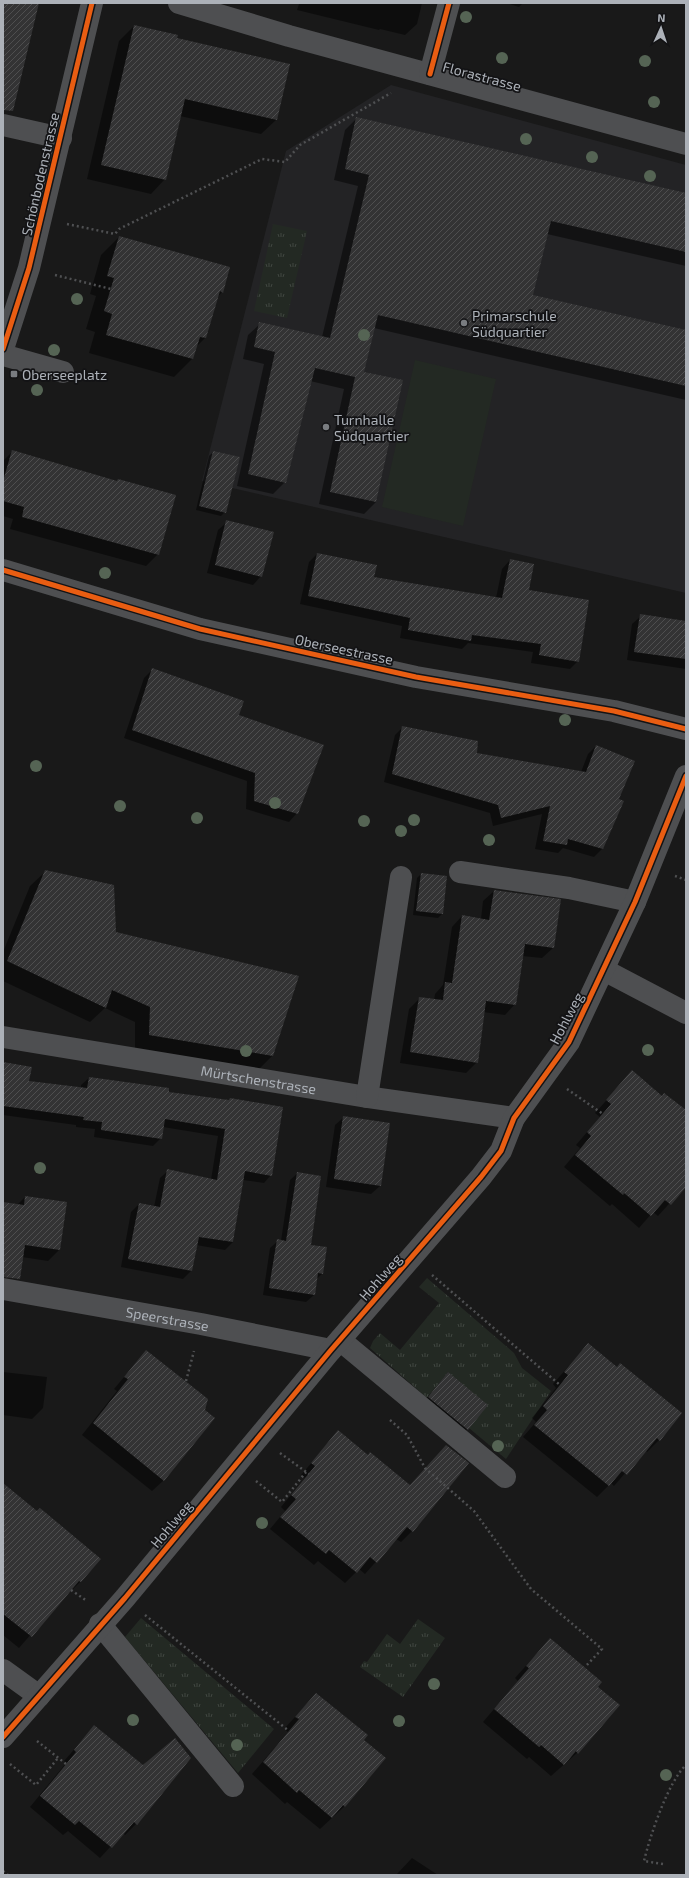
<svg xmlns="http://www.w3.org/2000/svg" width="689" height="1878" viewBox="0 0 689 1878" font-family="'Exo 2',sans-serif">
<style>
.built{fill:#232325}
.grass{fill:url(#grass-tufts)}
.pitch{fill:#232923}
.shadow{fill:#0007}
.building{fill:url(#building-hatch)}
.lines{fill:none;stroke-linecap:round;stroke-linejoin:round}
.path{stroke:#4f5052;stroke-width:2.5;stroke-dasharray:2 3;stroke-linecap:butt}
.minor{stroke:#4e4f51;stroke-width:22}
.cycleway-casing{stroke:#131315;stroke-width:8}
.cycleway{stroke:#e95d12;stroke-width:5}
.tree{fill:#556454}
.poi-dot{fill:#797c80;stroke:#131315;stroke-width:1.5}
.labels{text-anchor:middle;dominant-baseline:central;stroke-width:3.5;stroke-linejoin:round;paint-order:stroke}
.street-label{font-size:14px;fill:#acb1b8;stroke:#131315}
.poi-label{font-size:14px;fill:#acb1b8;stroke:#131315;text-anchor:start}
</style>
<defs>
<pattern id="grass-tufts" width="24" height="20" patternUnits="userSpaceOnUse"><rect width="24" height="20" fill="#232923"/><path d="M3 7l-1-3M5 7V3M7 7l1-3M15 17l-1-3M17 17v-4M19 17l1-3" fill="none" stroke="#404641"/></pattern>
<pattern id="building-hatch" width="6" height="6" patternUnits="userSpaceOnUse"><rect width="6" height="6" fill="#333334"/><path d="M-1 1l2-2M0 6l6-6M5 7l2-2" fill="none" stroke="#4e4e4f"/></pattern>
</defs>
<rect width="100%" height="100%" fill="#191919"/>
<!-- built -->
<path class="built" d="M391,85L686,165V593L202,481L286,151Z"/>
<!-- grass -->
<path class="grass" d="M273,224L307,231L287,318L254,311Z
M427,1278L514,1353L522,1368L551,1391L506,1459L469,1428L448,1372L427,1398L370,1348L373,1341L380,1333L400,1350L439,1303L419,1287Z
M141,1618L274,1729L238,1773L125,1637Z
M418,1619L445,1638L403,1697L360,1667L364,1661L367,1662L387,1634L400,1644Z"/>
<!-- pitch -->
<path class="pitch" d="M415,360L496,379L463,526L382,507Z"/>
<!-- shadow -->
<path class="shadow" d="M295,3H422L417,24L405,35L380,29L379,30L297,10L299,4Z
M506,3H523L519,7Z
M134,26L176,39L276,120L261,134L180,116L165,179L151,194L87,179L119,41Z
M357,118L686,194V266L547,234L532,296L686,331V400L374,328L363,373L376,502L364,514L319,504L344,389L310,381L285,482L273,494L237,486L264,364L243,359L248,335L260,324L322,337L358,186L334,180L345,130Z
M119,237L222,292L217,298L205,338L196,347L192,359L174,377L89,353L95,332L86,329L96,296L90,294L101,255Z
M12,452L158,554L146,566L10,529L13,519L3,516V461Z
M213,452L225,512L221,516L196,510L209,456Z
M227,522L261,576L253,585L207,573L218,530Z
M317,554L373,578L496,598L502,569L510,560L528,591L578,661L570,669L531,663L533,652L468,643L462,649L400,638L402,626L300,604L309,562Z
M641,616L686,622V669L627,660L632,624Z
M152,670L238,716L297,813L289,822L246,809L247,781L124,738L144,678Z
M403,727L476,754L581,772L588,754L596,746L618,800L602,849L594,857L563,848L558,853L535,849L542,814L493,826L490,813L384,782L395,735Z
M45,872L115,933L273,1055L258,1070L135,1050V1022L105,1008L90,1022L3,981V952L30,886Z
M421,874L442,914L438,918L413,915L417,878Z
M494,891L553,948L542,958L522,956L515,1004L505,1015L483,1012L477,1062L466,1073L400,1063L409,1009L420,998L434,1000L435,994L443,985L452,927L462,916L481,919L483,901Z
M3,1063L28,1082L81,1088V1085L89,1078L168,1092L228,1101L271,1175L264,1183L243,1180L233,1242L225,1250L196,1245L191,1271L183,1279L121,1267L131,1212L139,1204L154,1207L160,1178L168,1171L211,1180L218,1136L163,1127L161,1138L153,1146L94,1137L95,1129L76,1127V1125L3,1115Z
M632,1072L662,1097L686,1112V1185L658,1216L653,1212L639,1228L612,1204L610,1206L564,1167L580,1148L576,1145L600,1117L595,1113Z
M344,1117L380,1186L371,1194L326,1187L335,1125Z
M298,1173L310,1246L322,1274L316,1279L314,1295L306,1302L263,1295L270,1248L278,1241H281L290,1180Z
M25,1197L66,1203L59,1250L48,1261L22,1257L3,1275V1203L17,1205Z
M588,1344L659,1440L647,1452L645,1450L614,1486L611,1483L597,1497L523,1437L536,1422L532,1418L556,1388L553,1384Z
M146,1351L164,1480L152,1491L82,1435L117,1391L114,1389Z
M3,1372L47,1377L43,1408L32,1419L3,1415Z
M448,1374L467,1429L459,1437L420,1405Z
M338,1432L367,1456L410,1486L412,1531L401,1542L396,1539L365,1574L359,1569L345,1583L318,1561L314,1565L270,1529L285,1511L281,1507L305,1478L301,1475Z
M3,1494L99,1559L80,1582L68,1594L67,1593L19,1648L3,1635Z
M550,1639L597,1687L577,1753L551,1776L529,1757L527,1759L483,1722L518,1681L515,1678Z
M316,1694L362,1740L345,1806L320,1829L287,1802L285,1804L252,1774L288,1732L284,1729Z
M95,1726L136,1824L125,1835L123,1833L100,1858L68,1831L63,1835L30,1807L66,1763L64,1761Z
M412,1858L438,1875H396Z"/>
<!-- building -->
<path class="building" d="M3,3H39L13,111L3,110Z
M134,25L178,35L177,38L290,64L277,120L185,99L166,180L101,165Z
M356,117L686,193V252L551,221L533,295L686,330V386L378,315L364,372L403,380L376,502L330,492L355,377L315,368L286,483L248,474L275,352L254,347L259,322L330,338L369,175L345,169Z
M119,236L230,267L223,293L220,291L206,338L200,337L193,359L106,335L112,314L104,311L114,278L107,276Z
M12,450L117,481L118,479L176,495L159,555L22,517L24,507L3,501V481Z
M213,451L240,457L226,513L199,506Z
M226,520L274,532L262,577L215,565Z
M317,553L377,565L374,577L502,598L510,559L534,564L529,590L589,600L579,662L539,655L541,644L472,635L471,641L408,630L410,618L308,596Z
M640,614L686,621V659L634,652Z
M152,668L244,701L239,715L324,745L298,814L254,801L255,773L132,730Z
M402,726L478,741L477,753L586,772L596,745L635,761L619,799L624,801L603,849L568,839L567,845L543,841L550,806L501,818L498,805L392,774Z
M45,870L114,885L116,932L299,976L273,1056L149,1035L150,1007L112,990L106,1008L7,961Z
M421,873L447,876L443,914L416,911Z
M494,890L561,899L554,948L525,944L516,1005L486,1001L478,1063L410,1052L419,997L443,1000L445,982L452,983L462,915L489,920Z
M3,1062L32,1067L29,1081L87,1088L89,1077L169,1088V1092L229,1100L230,1098L283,1107L272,1176L245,1171L233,1242L199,1237L192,1271L128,1259L139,1203L160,1207L167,1169L217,1180L225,1129L165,1119L162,1139L101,1130L102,1122L83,1120L84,1117L3,1106Z
M632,1070L662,1096L664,1093L686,1110V1187L671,1205L665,1200L651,1216L624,1193L623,1195L575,1155L591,1136L587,1132L611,1104L606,1100Z
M343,1116L390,1123L381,1186L334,1179Z
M297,1172L321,1176L311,1245L327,1247L323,1274L318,1273L315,1295L269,1288L277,1239L286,1241Z
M25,1196L67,1202L60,1250L25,1245L20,1279L3,1277V1202L24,1205Z
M588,1343L617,1367L620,1363L682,1413L660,1441L657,1438L627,1475L622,1471L609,1486L534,1425L547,1410L543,1406L568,1375L564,1372Z
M146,1350L208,1399L205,1410L215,1418L164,1481L93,1423L128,1379L124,1377Z
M448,1372L488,1405L468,1430L428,1397Z
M338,1430L368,1455L370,1452L410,1485L446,1445L469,1463L413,1532L407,1527L377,1563L370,1557L357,1573L329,1550L326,1554L280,1517L296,1499L291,1495L315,1466L311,1463Z
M3,1483L37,1511L40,1508L101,1559L81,1582L79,1581L32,1637L3,1614Z
M550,1638L602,1682L598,1687L620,1705L578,1754L576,1751L564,1765L541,1745L539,1747L494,1709L529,1668L526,1666Z
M316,1693L368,1735L364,1740L386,1758L345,1807L343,1805L332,1818L299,1790L297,1793L263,1762L299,1719L295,1717Z
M94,1725L143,1765L175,1738L191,1758L137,1825L134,1822L112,1848L79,1821L75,1825L40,1796L76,1752L74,1750Z"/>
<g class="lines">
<!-- path -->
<path class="path" d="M67,224L115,234L119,229L262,159L285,162L300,145L391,93
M55,275L111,289
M675,876L686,880
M567,1089L603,1114
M432,1275L560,1385
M186,1381L194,1351
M390,1420L407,1435L425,1468L474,1511L531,1589L602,1649L585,1667
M280,1453L309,1474
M256,1481L282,1502L306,1472
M71,1590L87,1601
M145,1615L289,1731
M37,1741L66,1764
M10,1764L36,1785L58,1758
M663,1864L644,1861C650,1836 668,1782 686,1765
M3,1871L8,1875"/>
<!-- minor -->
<g class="minor">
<path d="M179,3L289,36L686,144"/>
<path d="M430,74L449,3"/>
<path d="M3,125L61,138"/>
<path d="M3,349L29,268L92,3"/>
<path d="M3,355L63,372"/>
<path d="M3,570L200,629L416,677L614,711L686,729"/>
<path d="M460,872L569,888L635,902"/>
<path d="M604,970L686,1013"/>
<path id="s1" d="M3,1037L367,1097L514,1118"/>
<path d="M367,1097L401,877"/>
<path id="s2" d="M3,1289L201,1324L331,1350"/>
<path d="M340,1340L505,1477"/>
<path d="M100,1624L233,1786"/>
<path d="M3,1670L39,1696"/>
<path d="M3,1737L125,1598L331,1350L481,1177L501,1151L514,1118L569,1042L635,902L686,776"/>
</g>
<defs>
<path id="cycleway" d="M430,74L449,3
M3,349L29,268L92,3
M3,570L200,629L416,677L614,711L686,729
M3,1737L125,1598L331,1350L481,1177L501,1151L514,1118L569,1042L635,902L686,776"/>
</defs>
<!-- cycleway casing -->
<use href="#cycleway" class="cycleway-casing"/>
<!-- cycleway -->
<use href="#cycleway" class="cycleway"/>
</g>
<!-- trees -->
<g class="tree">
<circle cx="466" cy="17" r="6"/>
<circle cx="502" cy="58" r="6"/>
<circle cx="645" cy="61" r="6"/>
<circle cx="654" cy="102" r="6"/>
<circle cx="526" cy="139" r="6"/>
<circle cx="592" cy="157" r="6"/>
<circle cx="650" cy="176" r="6"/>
<circle cx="77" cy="299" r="6"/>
<circle cx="364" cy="335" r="6"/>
<circle cx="54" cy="350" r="6"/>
<circle cx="37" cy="390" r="6"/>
<circle cx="105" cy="573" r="6"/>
<circle cx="565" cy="720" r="6"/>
<circle cx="36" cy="766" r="6"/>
<circle cx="275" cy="803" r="6"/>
<circle cx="120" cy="806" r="6"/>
<circle cx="197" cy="818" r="6"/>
<circle cx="414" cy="820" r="6"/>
<circle cx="364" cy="821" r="6"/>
<circle cx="401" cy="831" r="6"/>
<circle cx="489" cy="840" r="6"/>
<circle cx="648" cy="1050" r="6"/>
<circle cx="246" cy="1051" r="6"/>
<circle cx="40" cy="1168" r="6"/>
<circle cx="498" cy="1446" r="6"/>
<circle cx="262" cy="1523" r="6"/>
<circle cx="434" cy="1684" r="6"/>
<circle cx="133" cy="1720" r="6"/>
<circle cx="399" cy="1721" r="6"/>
<circle cx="237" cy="1745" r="6"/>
<circle cx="666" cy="1775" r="6"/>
</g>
<!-- markers -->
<g class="poi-dot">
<circle cx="464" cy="323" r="4"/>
<rect x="10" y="370" width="8" height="8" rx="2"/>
<circle cx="326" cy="427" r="4"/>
</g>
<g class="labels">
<!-- street labels -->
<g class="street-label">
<text transform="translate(482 76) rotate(15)">Florastrasse</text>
<text transform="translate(40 174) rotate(-77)">Schönbodenstrasse</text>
<text transform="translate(344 649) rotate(12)">Oberseestrasse</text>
<text transform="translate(566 1018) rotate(-62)">Hohlweg</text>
<text stroke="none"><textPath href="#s1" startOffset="259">Mürtschenstrasse</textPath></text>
<text transform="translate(380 1277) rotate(-49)">Hohlweg</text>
<text stroke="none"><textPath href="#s2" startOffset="167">Speerstrasse</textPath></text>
<text transform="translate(171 1524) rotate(-50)">Hohlweg</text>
</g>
<!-- poi labels -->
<g class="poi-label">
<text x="472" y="315">Primarschule<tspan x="472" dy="16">Südquartier</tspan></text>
<text x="22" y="374">Oberseeplatz</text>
<text x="334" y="419">Turnhalle<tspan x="334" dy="16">Südquartier</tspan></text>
</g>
</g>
<!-- border -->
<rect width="689" height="1878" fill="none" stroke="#acb1b8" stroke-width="8"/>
<!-- north arrow -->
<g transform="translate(661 28) rotate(3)" stroke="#131315" stroke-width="3" paint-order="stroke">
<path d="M0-3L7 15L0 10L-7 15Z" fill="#acb1b8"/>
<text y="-6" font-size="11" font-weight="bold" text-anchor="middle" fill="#acb1b8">N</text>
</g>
</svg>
